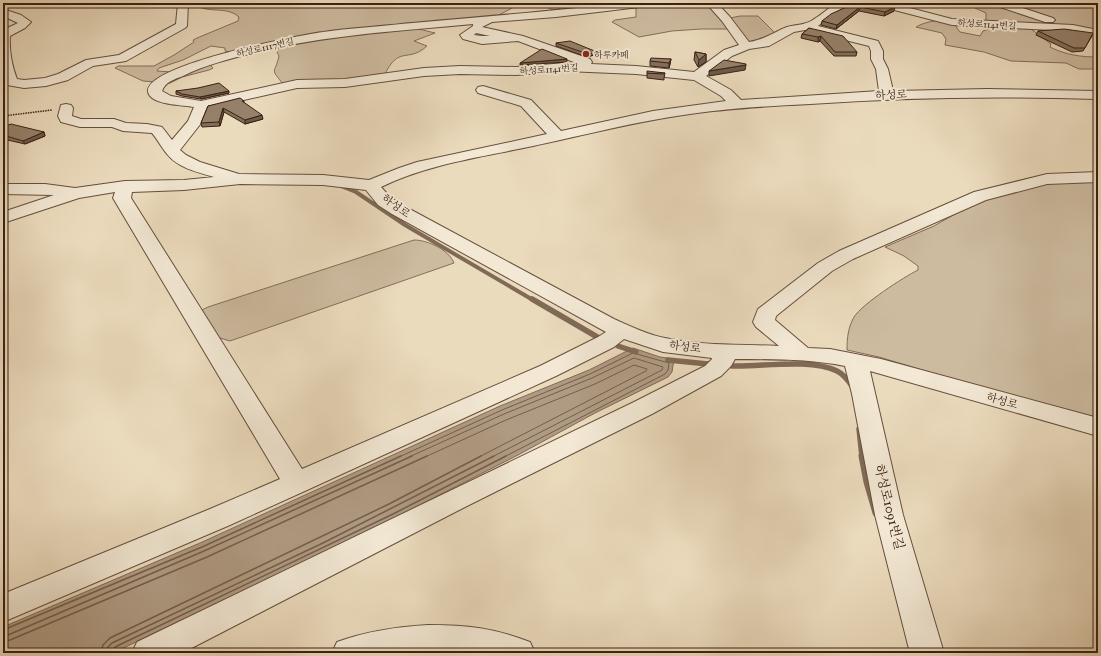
<svg xmlns="http://www.w3.org/2000/svg" width="1101" height="656" viewBox="0 0 1101 656" font-family="'IM FELL Great Primer','Noto Serif KR',serif">
<style>
.green{fill:#cdbba0;stroke:#846e59}
.water{fill:#af9b83;stroke:#806a56}
.lines{fill:none;stroke-linecap:round;stroke-linejoin:round}
.shore-far1{stroke:#745e4a;stroke-width:1}
.shore{stroke:#745e4a;stroke-width:1.5}
.stream-far3{stroke:#806a56;stroke-width:2.5}
.stream-far2{stroke:#806a56;stroke-width:4}
.stream-far1{stroke:#806a56;stroke-width:5.5}
.stream{stroke:#806a56;stroke-width:7}
.minor-casing{stroke:#664f3d;stroke-width:2}
.path{stroke:#3a2012;stroke-width:1.5;stroke-dasharray:1.5 1;stroke-linecap:butt}
.minor{fill:#f2e8d4;fill-rule:evenodd}
.wall{fill:#816f5c;stroke:#3a2012}
.shaded-wall{fill:#695a4b;stroke:#3a2012}
.building{fill:#96816b;stroke:#3a2012}
.poi-dot{fill:#8f2418;stroke:#f2e8d4;stroke-width:1.5}
.labels{text-anchor:middle;dominant-baseline:central;stroke-width:4;stroke-linejoin:round;paint-order:stroke}
.far-street-label{font-size:9px;fill:#3a2012;stroke:#f2e8d4}
.far-poi-label{font-size:9px;fill:#3a2012;stroke:#f2e8d4;text-anchor:start}
.street-label{font-size:11px;fill:#3a2012;stroke:#f2e8d4}
.near-street-label{font-size:13px;fill:#3a2012;stroke:#f2e8d4}
</style>
<rect width="100%" height="100%" fill="#ebdbbd"/>
<filter id="stains"><feTurbulence type="fractalNoise" baseFrequency=".005" numOctaves="4"/><feColorMatrix values="0 0 0 0 .2 0 0 0 0 .09 0 0 0 0 .02 0 0 0 .5 -.17"/></filter>
<radialGradient id="worn" r=".72"><stop offset=".6" stop-color="#630" stop-opacity="0"/><stop offset="1" stop-color="#630" stop-opacity=".3"/></radialGradient>
<!-- green -->
<path class="green" d="M203,3H424L425,5L440,6L450,3L501,5C506,1 511,3 514,7L497,16L419,29L435,33L414,41L427,46C407,64 399,44 384,76L284,85C269,67 275,75 279,56L276,50C259,48 241,55 225,51V48L211,46L183,60L159,68L157,71L172,72L214,62L211,66L213,68L209,70L182,77L170,83L143,81L115,68L118,66H154L174,55L194,42L193,40L197,38L238,21L239,17C228,7 215,12 202,8Z
M546,3H579L576,7L558,8L561,10H553L545,6Z
M654,3H708L729,29H701L672,31L639,37L612,22L615,20L636,17V5Z
M976,3H1091L1098,6V31L1027,26L1051,44L1050,47C1066,55 1081,57 1098,57V69H1079L1066,63L1011,61L984,52L945,45L946,39L942,33L916,27C924,22 944,17 954,24C956,26 958,30 960,32L980,36L983,31L989,29L986,22V13L975,8Z
M740,16H758L776,34L769,38L749,43L730,18Z
M1098,178V420L992,391L879,357L847,350C847,338 848,328 854,317C862,304 904,277 918,270V266L904,256L885,247L934,226L969,206L1004,194L1038,183Z
M414,240C428,240 449,250 454,263L230,341L217,337L203,314L202,310L208,307Z"/>
<!-- water -->
<path class="water" d="M633,348L660,357L674,359L672,372L668,377L595,413L518,455L396,517L113,653H3V627L200,543L500,406L589,370Z"/>
<g class="lines">
<!-- shore-far1 -->
<path class="shore-far1" d="M399,457L502,410L590,374L633,353L669,363L668,370L665,374L504,457
M409,457L504,414L592,378L634,358L663,367L662,370L492,457
M425,457L506,420L595,384L634,365L647,369L646,371L479,457"/>
<!-- shore -->
<path class="shore" d="M3,630L202,547L401,456
M3,635H8L204,551L412,456
M3,641L10,640L207,557L427,456
M101,653L103,645L110,638L389,504L481,456
M107,653L108,647L112,643L323,543L494,456
M112,653L115,647L393,514L506,456"/>
<!-- stream-far3 -->
<path class="stream-far3" d="M165,3L176,6"/>
<!-- stream-far2 -->
<path class="stream-far2" d="M341,186L356,192L405,225L533,300"/>
<!-- stream-far1 -->
<path class="stream-far1" d="M532,299L599,338
M618,346L636,352
M668,360L708,364
M732,366C763,367 808,358 837,371C843,374 848,380 852,386
M859,429L862,457"/>
<!-- stream -->
<path class="stream" d="M862,456L867,482L876,513"/>
<defs>
<path id="minor" d="M178,3H188L187,26L185,28L126,61L93,66L68,80L46,86L24,88L7,85L4,78L3,30L18,23L3,16V9L21,15L31,22L25,28L10,36C9,51 12,66 17,79L24,80L45,78L58,74L86,60L119,55L176,24Z
M622,3H653L648,6L556,17L492,22L482,27L523,36L590,59L592,62L591,64L636,66L694,72L724,50L739,45L722,21L706,3H717L730,17L749,42C766,39 772,33 787,27C794,25 804,25 811,21C829,11 828,3 852,3L834,13L818,26L878,41L883,51V59L888,69L893,91L987,89L1098,91V99C1002,96 906,97 810,104C770,106 730,108 690,114C637,121 585,135 533,146C482,157 428,164 381,187L390,197L404,206L614,319C630,326 648,335 665,338C703,346 741,344 779,346L756,327L753,322L758,309L818,263L839,251L974,192L1047,174L1098,172V182L1047,184L986,200L853,259L832,271L776,316L775,320L808,348L830,349L881,359L1098,418V436L870,371L903,515L944,653H910L875,515L852,394L845,366C809,359 771,359 735,359L731,366L721,376L652,414L463,508L182,653H132L137,642L634,402L705,366L712,359V358L663,352L624,339L614,347L556,376L307,490L230,525L3,622V594L210,509L280,479L113,198L115,192L79,198L3,223V212L54,195L3,194V184H45L75,188L125,181L184,180L214,177C197,172 178,168 167,154C161,147 158,140 152,133L123,131L112,127H80L61,122L58,116L61,105L66,104L71,105L73,108L72,116L81,119H114L126,123L147,124L162,127L172,140L188,121L194,107C183,105 158,105 150,96C127,68 305,34 323,32C349,28 375,27 401,24C475,17 548,12 622,3ZM473,24V26L460,35L463,39L482,44L518,41L579,64L566,63L516,67L460,66L424,68L345,79L297,80L201,101L171,96L162,91C165,82 175,79 183,76C205,65 229,59 253,53C325,35 399,31 473,24ZM805,30L869,46L871,51V59L876,69L879,91L741,100L731,90L706,76L732,56L749,49L769,46L794,32ZM476,33L490,36H482L474,35ZM566,71L636,74L694,80L721,96L726,101L653,111L561,131L531,100L483,86L478,87L476,90L478,93L521,106L547,134L417,162L399,168L369,180L323,175L239,174L200,162L186,155L180,150L202,122L208,108L297,88L345,87L424,76L460,74L516,75ZM240,184L323,185L366,190L378,205L392,214L606,332L598,337L540,366L302,469L131,198L132,192L184,190Z
M874,3H891L952,19L1073,25L1098,30V36L1073,31L952,25L875,5Z
M993,3H1008L1053,18L1055,20L1053,22H1045L994,5Z
M428,625C467,625 494,628 530,642L535,653H332L337,642C367,631 396,627 428,625Z"/>
</defs>
<!-- minor casing -->
<use href="#minor" class="minor-casing"/>
<!-- path -->
<path class="path" d="M3,116L52,110"/>
<!-- minor -->
<use href="#minor" class="minor"/>
</g>
<!-- wall -->
<path class="wall" d="M855,3L894,11L884,16L859,11L836,29L821,25L822,21Z
M899,3H923L916,6Z
M809,28L857,52L856,56H834L820,41L818,42L801,38L802,34Z
M1038,31L1092,36L1083,51L1072,52L1036,35Z
M556,43L597,52V54L587,57L556,46Z
M695,52L706,54V62L698,67L694,60Z
M671,59L670,64L669,68L650,66V61Z
M647,73H665L664,78V80L647,78Z
M176,91L229,93L201,99L182,96L176,94Z
M244,101V103L263,119L245,124L224,112L220,126L202,127L201,123L208,106Z
M3,127L44,132L45,136L25,144L3,139Z"/>
<!-- shaded-wall -->
<path class="shaded-wall" d="M917,3H923L916,6Z
M860,7L859,11L836,29L837,25Z
M895,7L894,11L884,16L885,12Z
M821,36L820,41L818,42V37Z
M597,52V54L587,57L588,54Z
M706,54V62L698,67L699,60Z
M567,59V62L520,65V63Z
M671,59L670,64L669,68V63Z
M746,65L745,70L709,76V71Z
M229,91V93L201,99L200,97Z
M223,108L224,112L220,126L219,122Z
M262,115L263,119L245,124V120Z
M44,132L45,136L25,144L23,141Z"/>
<!-- building -->
<path class="building" d="M855,3H878L895,7L885,12L860,7L837,25L822,21L831,14Z
M809,28L843,36L857,52H835L821,36L818,37L802,34Z
M1064,29L1093,33L1085,48H1074L1038,31Z
M570,41L597,52L588,54L556,43Z
M542,49L567,59L520,63Z
M695,52L706,54L699,60Z
M651,58L671,59L669,63L650,61Z
M724,60L746,64V65L709,71Z
M647,71L665,73L664,74L647,73Z
M219,83L229,91L200,97L182,94L176,91L198,88Z
M240,98L244,101H242L262,115L245,120L223,108L219,122L201,123L208,106Z
M11,124L44,132L23,141L3,135V127Z"/>
<!-- markers -->
<circle class="poi-dot" cx="586" cy="54" r="4"/>
<g class="labels">
<!-- far-street labels -->
<g class="far-street-label">
<text transform="translate(987 24) rotate(4)">하성로1141번길</text>
<text transform="translate(265 47) rotate(-13)">하성로1117번길</text>
<text transform="translate(549 69) rotate(-4)">하성로1141번길</text>
</g>
<!-- far-poi labels -->
<g class="far-poi-label">
<text x="594" y="54">하루카페</text>
</g>
<!-- street labels -->
<g class="street-label">
<text transform="translate(891 95) rotate(-3)">하성로</text>
<text transform="translate(396 206) rotate(35)">하성로</text>
<text transform="translate(685 347) rotate(7)">하성로</text>
<text transform="translate(1002 401) rotate(16)">하성로</text>
</g>
<!-- near-street labels -->
<g class="near-street-label">
<text transform="translate(889 507) rotate(76)">하성로1091번길</text>
</g>
</g>
<!-- margin -->
<rect width="1101" height="656" fill="none" stroke="#ebdbbd" stroke-width="16"/>
<rect x="4" y="4" width="1093" height="648" fill="none" stroke="#3a2012" stroke-width="2"/>
<rect x="8" y="8" width="1085" height="640" fill="none" stroke="#3a2012"/>
<rect width="100%" height="100%" filter="url(#stains)"/>
<rect width="100%" height="100%" fill="url(#worn)"/>
</svg>
